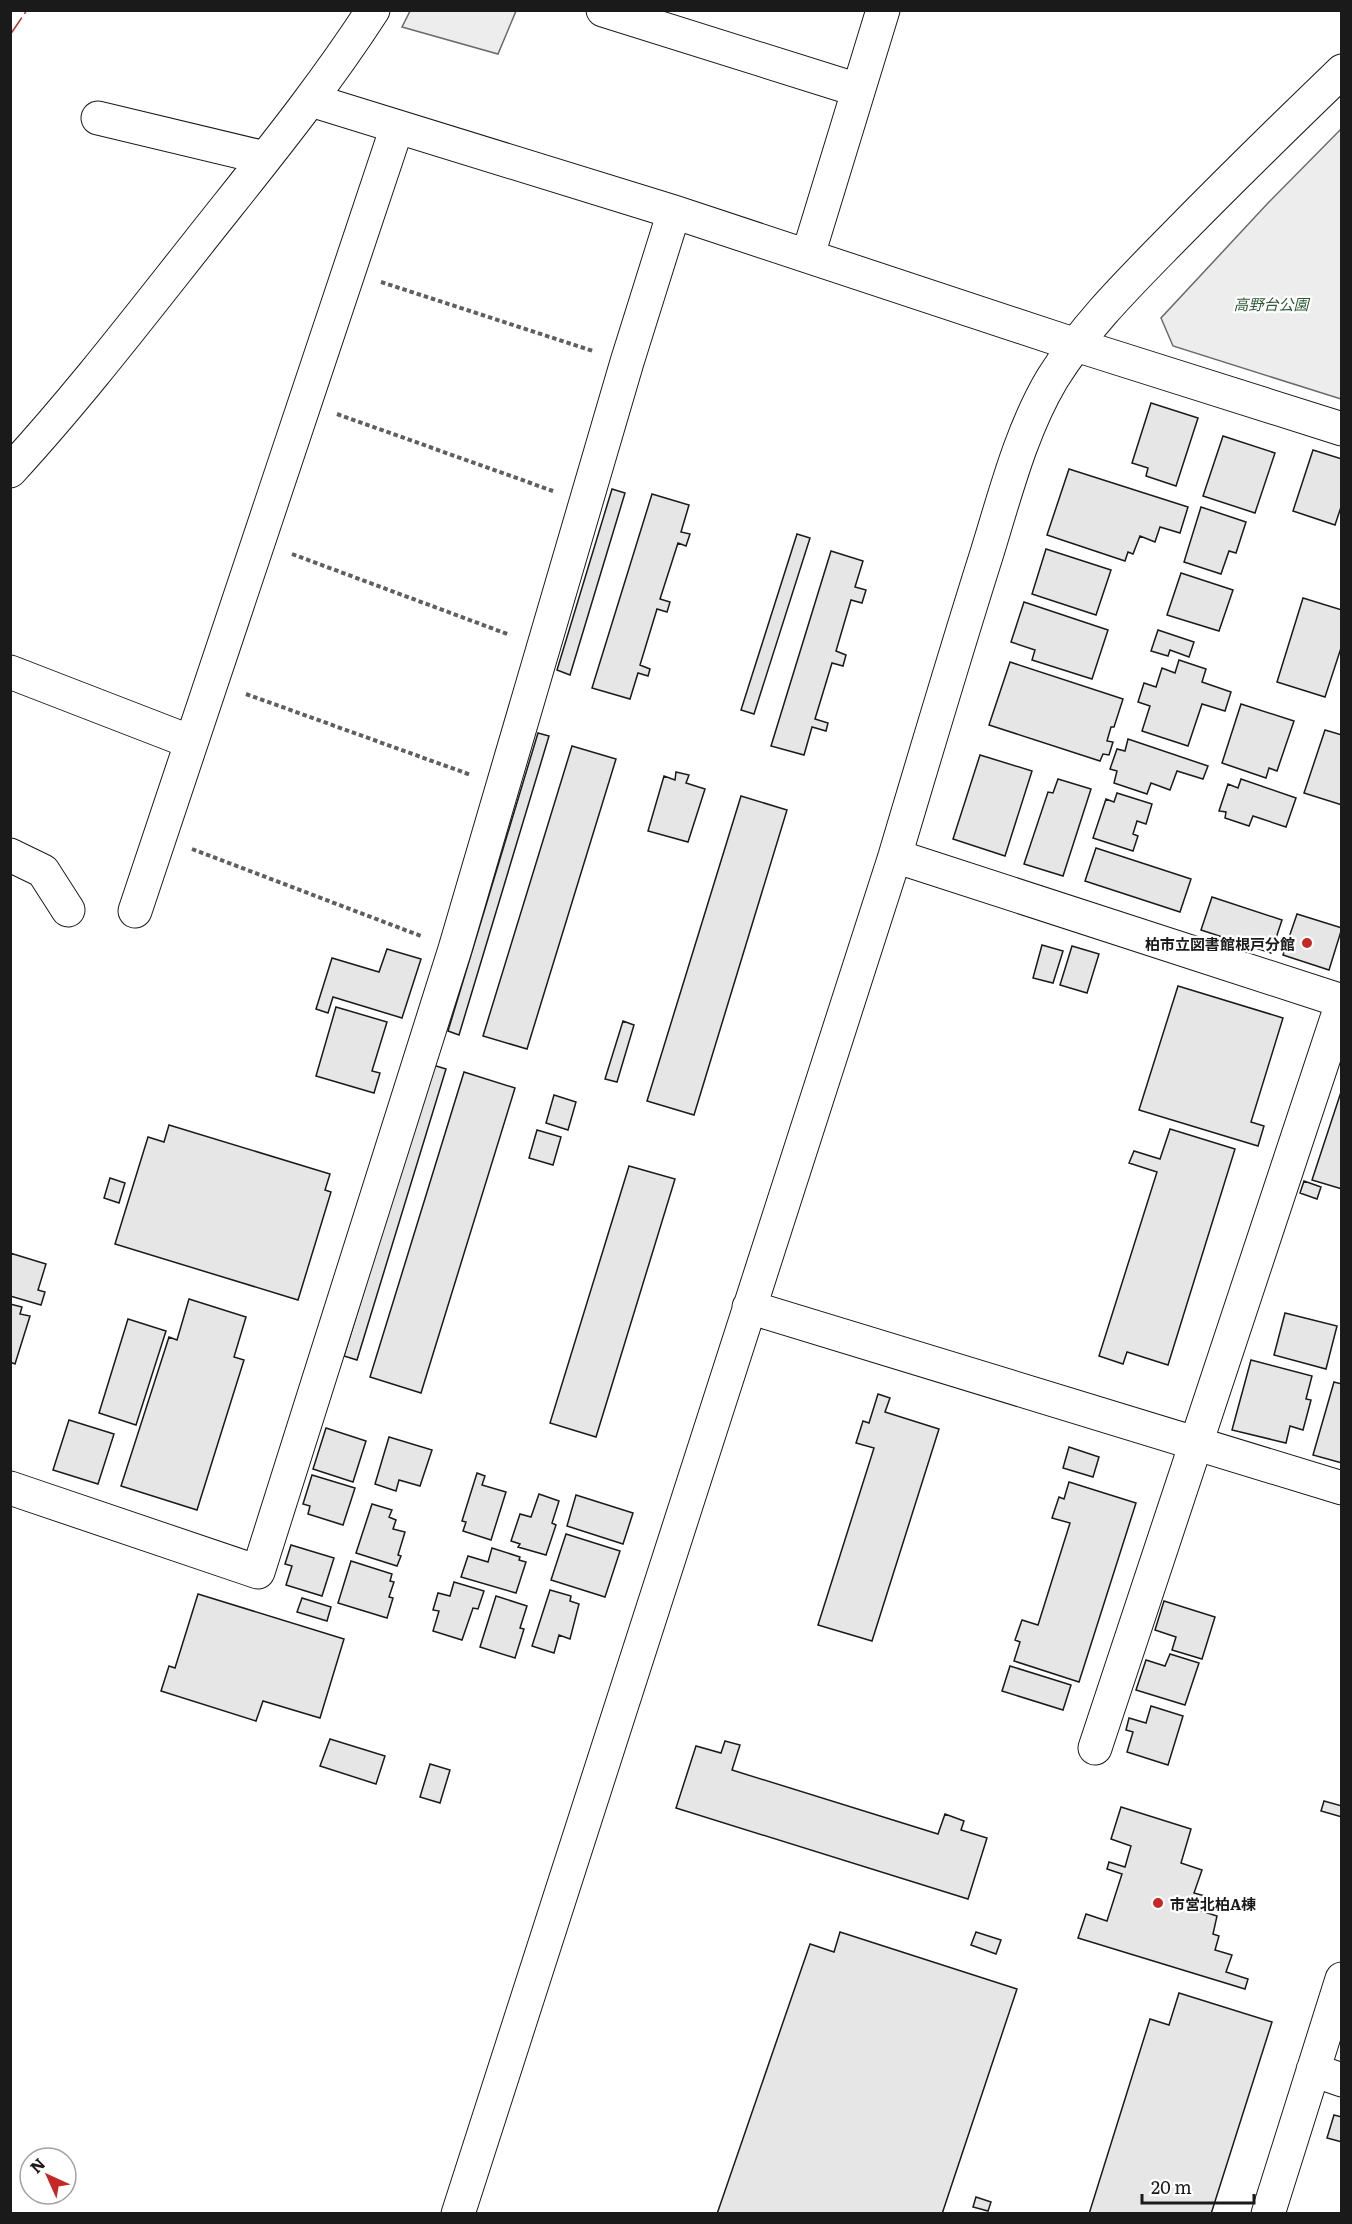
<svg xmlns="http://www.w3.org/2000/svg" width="1352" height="2224" viewBox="0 0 1352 2224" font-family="Literata,'Noto Sans JP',serif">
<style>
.built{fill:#ededed;stroke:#6a6a6a;stroke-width:1.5}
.building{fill:#e6e6e6;stroke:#1a1a1a;stroke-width:1.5}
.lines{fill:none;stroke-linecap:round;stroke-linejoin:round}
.minor-casing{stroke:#1a1a1a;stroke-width:35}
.path{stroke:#5f5f5f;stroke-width:4;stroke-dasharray:4.5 3;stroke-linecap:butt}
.minor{stroke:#fff;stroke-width:33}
.power{stroke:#c62828;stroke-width:1.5;stroke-dasharray:21 4.5 3 4.5;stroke-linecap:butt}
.poi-dot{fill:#c62828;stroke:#fff;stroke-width:2}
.labels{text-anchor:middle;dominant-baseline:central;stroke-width:4.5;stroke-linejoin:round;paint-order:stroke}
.park-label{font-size:15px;font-style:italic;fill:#2b5a34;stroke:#fff}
.poi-label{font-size:15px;font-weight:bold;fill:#1a1a1a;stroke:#fff;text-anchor:end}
</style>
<rect width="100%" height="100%" fill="#fff"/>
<!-- built -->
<path class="built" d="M410,11V10L516,11L498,54L402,27Z
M1341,129V399L1173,346L1161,318L1268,203Z"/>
<!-- building -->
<path class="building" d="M1151,403L1198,418L1176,486L1146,476L1148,468L1132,463Z
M1223,436L1275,453L1255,513L1203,496Z
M1313,450L1342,459V504L1335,525L1293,511Z
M1069,469L1188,507L1180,533L1160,527L1155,542L1140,536L1133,554L1128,552L1125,561L1047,535Z
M612,489L625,493L570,675L557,670Z
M652,494L689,505L681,532L690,534L686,546L678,543L660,599L670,602L667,612L657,609L640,665L650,669L648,676L638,673L630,699L592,688Z
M1201,507L1246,522L1236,553L1229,551L1221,574L1184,562Z
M797,534L810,538L754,714L741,710Z
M1046,549L1111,570L1096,615L1032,594Z
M831,551L863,561L855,587L866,590L862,603L851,600L836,651L846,655L843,666L832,663L815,719L828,723L826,731L812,727L804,755L771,746Z
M1181,573L1233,590L1219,631L1167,615Z
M1303,598L1342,610V645L1325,697L1277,682Z
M1024,602L1108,630L1092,679L1032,660L1035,650L1011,642Z
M1158,630L1194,642L1189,657L1170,650L1168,656L1151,651Z
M1179,660L1206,669L1202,682L1231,692L1225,711L1202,704L1188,746L1142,731L1150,706L1138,702L1144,683L1156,687L1162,668L1175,673Z
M1010,662L1123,699L1114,727H1111L1107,741L1113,742L1109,755L1103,754L1100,761L989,725Z
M1241,704L1294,721L1277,771L1269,768L1266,778L1222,763Z
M1325,730L1342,735V805L1304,793Z
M538,733L549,736L459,1035L448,1031Z
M1128,739L1208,766L1203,779L1177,771L1170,790L1151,783L1147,794L1114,783L1117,771L1110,769L1117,749L1125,751Z
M572,746L616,759L527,1049L483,1036Z
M980,755L1032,771L1005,856L953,839Z
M676,772L689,775L686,783L705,789L688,842L648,831L664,776L675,780Z
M1058,779L1091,789L1063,876L1024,864L1048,792L1053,793Z
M1241,779L1296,798L1286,827L1253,816L1249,826L1225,818L1226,812L1219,811L1228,784L1238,788Z
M1117,793L1152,804L1146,824L1137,821L1133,834L1138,836L1133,851L1093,838L1106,799L1114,802Z
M741,796L787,810L694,1115L647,1101Z
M1096,848L1191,879L1180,912L1085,881Z
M1212,897L1282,920L1271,953L1201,930Z
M1297,914L1342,928L1329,970L1283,955Z
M1042,945L1063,951L1053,983L1033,978Z
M1072,946L1099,954L1087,993L1060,985Z
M387,949L421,959L402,1018L333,997L328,1013L316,1009L332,958L379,972Z
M1178,986L1283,1018L1251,1122L1264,1126L1258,1146L1139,1110Z
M336,1007L387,1022L372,1071L380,1073L374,1093L316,1076Z
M623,1021L634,1025L617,1082L605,1079Z
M433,1065L446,1069L357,1360L344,1356Z
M464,1072L515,1088L421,1393L370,1377Z
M1342,1089V1189L1312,1180Z
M554,1095L576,1102L568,1130L546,1123Z
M169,1125L330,1174L325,1190L331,1192L298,1300L115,1244L148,1137L164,1142Z
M1170,1129L1235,1149L1168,1365L1127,1352L1123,1364L1099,1356L1157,1172L1129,1163L1134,1151L1160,1159Z
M537,1130L561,1137L553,1165L529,1158Z
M629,1166L675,1179L596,1437L550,1423Z
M110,1178L125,1183L119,1203L104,1198Z
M1304,1181L1321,1187L1317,1199L1300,1193Z
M10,1253L46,1264L38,1290L45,1292L41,1305L10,1296Z
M189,1299L246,1317L234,1357L244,1360L197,1510L121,1486L169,1337L177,1340Z
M10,1304L22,1307L20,1314L30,1316L15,1364L10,1362Z
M1285,1313L1337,1326L1326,1369L1274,1355Z
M128,1319L166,1331L136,1425L99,1413Z
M1251,1360L1312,1376L1306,1399L1311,1400L1303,1430L1290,1426L1286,1443L1232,1430Z
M1334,1382L1342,1384V1463L1313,1455Z
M878,1394L890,1398L885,1412L939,1429L872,1641L818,1625L874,1448L856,1443L863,1421L869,1423Z
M69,1420L114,1434L98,1484L53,1470Z
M326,1428L366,1441L353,1482L313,1469Z
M389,1437L432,1450L420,1486L399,1480L396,1491L375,1484Z
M1069,1447L1099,1457L1093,1477L1063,1468Z
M477,1473L485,1476L482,1485L506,1492L491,1540L463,1531L466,1522L462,1521Z
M312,1475L355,1488L343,1525L308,1514L310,1506L303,1504Z
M1069,1482L1136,1503L1079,1682L1014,1661L1020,1642L1015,1640L1022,1620L1038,1625L1070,1523L1052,1518L1059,1497L1064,1499Z
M539,1494L559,1501L552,1523L556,1525L546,1555L518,1547L520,1544L511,1541L520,1514L531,1517Z
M576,1495L633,1513L623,1544L567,1526Z
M372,1504L392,1510L389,1517L396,1520L393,1529L405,1532L398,1555L401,1556L397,1566L356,1553Z
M566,1534L620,1551L605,1597L551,1580Z
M291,1545L334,1558L322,1596L286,1585L292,1566L285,1564Z
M492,1548L520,1557L519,1560L526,1562L516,1593L461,1577L468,1556L488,1562Z
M351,1561L392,1574L390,1581L394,1582L389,1597L393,1598L387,1618L338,1603Z
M454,1582L484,1591L478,1609L473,1608L462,1640L433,1631L439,1611L433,1610L438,1593L450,1596Z
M550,1590L571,1596L570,1601L579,1604L570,1639L559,1635L554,1653L532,1646Z
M198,1594L344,1639L320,1718L263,1701L256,1721L161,1691L169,1666L175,1668Z
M496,1596L527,1606L520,1628L524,1629L515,1658L480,1647Z
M302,1598L331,1607L327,1621L297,1612Z
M1164,1601L1215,1617L1202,1659L1172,1650L1176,1637L1155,1630Z
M1170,1654L1199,1663L1185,1705L1136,1690L1146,1660L1165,1666Z
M1010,1666L1071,1685L1063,1710L1002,1691Z
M1151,1706L1183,1716L1168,1765L1127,1752L1133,1732L1126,1730L1129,1718L1146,1723Z
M330,1739L385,1756L376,1784L320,1766Z
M725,1741L740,1745L732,1770L938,1834L945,1814L964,1821L961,1830L987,1838L968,1899L676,1808L696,1746L721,1753Z
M430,1764L450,1770L440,1803L420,1797Z
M1324,1801L1342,1806V1817L1321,1811Z
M1121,1807L1191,1829L1181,1863L1202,1870L1194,1893L1205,1896L1201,1911L1217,1916L1213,1934L1219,1936L1215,1950L1232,1955L1226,1972L1248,1979L1245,1989L1078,1938L1086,1914L1107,1921L1122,1874L1107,1869L1109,1862L1125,1867L1131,1846L1111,1839Z
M840,1932L1017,1989L942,2214H717L810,1944L834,1952Z
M976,1932L1001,1940L996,1954L971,1945Z
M1179,1993L1272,2022L1211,2214H1089L1150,2019L1169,2025Z
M1334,2115L1342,2117V2142L1327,2138Z
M976,2197L991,2202L988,2211L973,2207Z"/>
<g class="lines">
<defs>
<path id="minor" d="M603,10L858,90
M311,100L674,212L1076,345L1342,429
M98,118L265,158
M808,255L883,10
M10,471C77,398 137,320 198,243C258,167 320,92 373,10
M10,672L191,742
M10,855L43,871L68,910
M895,856L1342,1001
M135,911L397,127
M749,1307L1342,1488
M10,1488L258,1572L455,949L627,362L674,212
M1095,1748L1342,1003
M1313,2070L1342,2080
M458,2214L895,856C925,755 955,654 987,553C1005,495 1021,431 1052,379C1085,326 1129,283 1173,238C1228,182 1285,126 1342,71
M1268,2214L1342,1979"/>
</defs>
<!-- minor casing -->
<use href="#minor" class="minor-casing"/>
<!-- path -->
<path class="path" d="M381,282L593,351
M337,414L553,491
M292,554L510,635
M246,694L471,775
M192,849L421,936"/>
<!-- minor -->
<use href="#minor" class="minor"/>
<!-- power -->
<path class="power" d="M10,35L27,10"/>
</g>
<!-- markers -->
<g class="poi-dot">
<circle cx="1307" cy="943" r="6"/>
<circle cx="1158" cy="1903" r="6"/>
</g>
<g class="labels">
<!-- park labels -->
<g class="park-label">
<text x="1271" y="303">高野台公園</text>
</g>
<!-- poi labels -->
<g class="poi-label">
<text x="1295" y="943">柏市立図書館根戸分館</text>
<text x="1170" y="1903" text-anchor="start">市営北柏A棟</text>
</g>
</g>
<!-- border -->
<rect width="1352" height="2224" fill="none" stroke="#1a1a1a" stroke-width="24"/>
<!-- north arrow -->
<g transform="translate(48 2176) rotate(315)"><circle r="28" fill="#ffffff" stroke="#a3a3a3" stroke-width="1.5"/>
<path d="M0-4.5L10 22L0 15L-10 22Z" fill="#c62828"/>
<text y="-9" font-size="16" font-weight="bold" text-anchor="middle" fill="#1a1a1a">N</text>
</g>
<!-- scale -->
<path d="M1142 2194v9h112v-9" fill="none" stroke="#1a1a1a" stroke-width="3"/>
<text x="1151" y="2194" font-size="18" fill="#1a1a1a" stroke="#ffffff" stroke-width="4.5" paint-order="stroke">20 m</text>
</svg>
